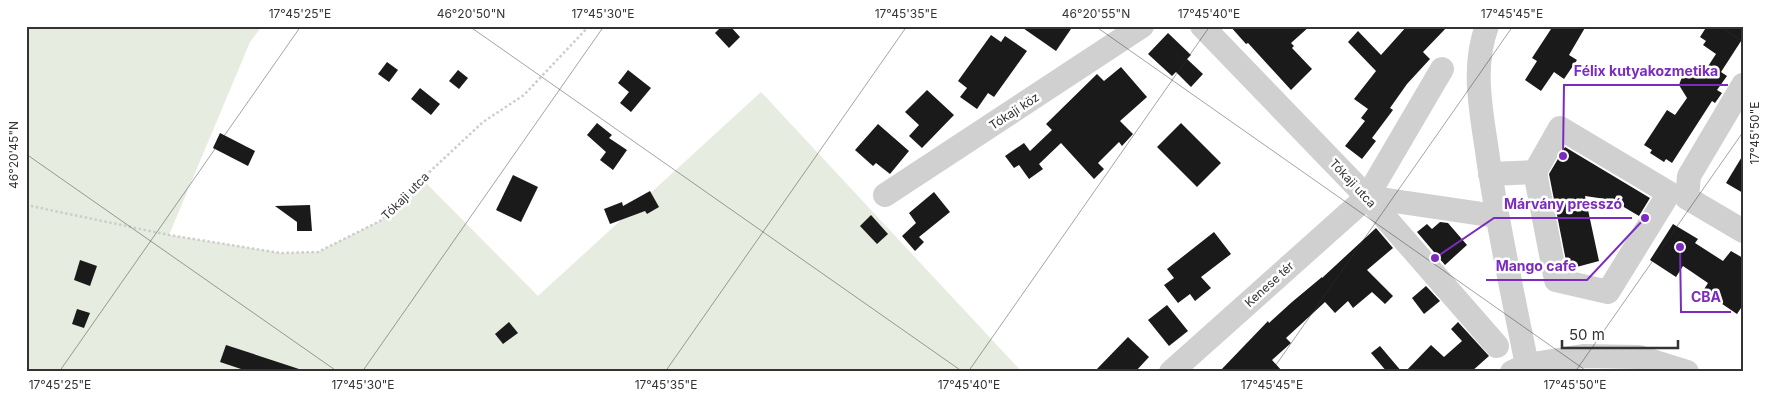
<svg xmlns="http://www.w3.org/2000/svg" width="1769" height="398" viewBox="0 0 1769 398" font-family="Inter,sans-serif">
	<rect width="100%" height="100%" fill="#fff"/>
	<!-- green -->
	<path fill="#e6ecdf" d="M26,26H262L250,42L169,235L280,253L318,252L380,221L422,179L538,296L761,92L1022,372H26Z"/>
	<!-- building -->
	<g fill="#1a1a1a">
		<path d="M722,26H730L740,37L729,48L715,33Z"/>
		<path d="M1020,26H1073L1056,51Z"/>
		<path d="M1230,26H1310L1291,43L1294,46L1292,48L1312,69L1291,90L1248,43L1246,44Z"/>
		<path d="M1407,26H1448L1423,52L1430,59L1407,84L1390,108L1393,110L1372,138L1376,141L1362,159L1345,146L1365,121L1361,118L1368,109L1354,99L1376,71L1348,42L1358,31L1381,55Z"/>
		<path d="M1553,26H1586L1569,55L1577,60L1564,79L1554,72L1541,91L1525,80L1537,61L1532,58Z"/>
		<path d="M1707,26H1743V38L1721,72L1727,76L1717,90L1722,93L1715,103L1712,101L1672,163L1666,159L1664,162L1650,153L1652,150L1644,145L1667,110L1675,115L1687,98L1679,85L1682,77L1688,72L1703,74L1716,54L1703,45L1706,41L1700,37Z"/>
		<path d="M1168,33L1191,55L1187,59L1203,74L1191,87L1176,72L1172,76L1148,54Z"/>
		<path d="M991,35L1001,42L1005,36L1027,51L994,97L988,93L977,109L960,97L967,88L958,81Z"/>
		<path d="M387,62L398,70L389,82L378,74Z"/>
		<path d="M1121,67L1147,97L1120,121L1133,134L1122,146L1119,142L1098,163L1104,169L1094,179L1061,143L1039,164L1043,169L1029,179L1019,165L1014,168L1005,156L1024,143L1030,151L1052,130L1046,124L1097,74L1104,81Z"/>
		<path d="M458,70L468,78L459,89L449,81Z"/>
		<path d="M628,70L651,88L631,112L620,103L629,92L618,83Z"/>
		<path d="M420,88L440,104L431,115L411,99Z"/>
		<path d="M927,90L954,115L922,148L909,136L919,125L905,112Z"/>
		<path d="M597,123L612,135L609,138L627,150L613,170L600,160L606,152L587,135Z"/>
		<path d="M1181,123L1221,163L1197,187L1157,147Z"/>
		<path d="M878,124L909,151L890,174L876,163L873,166L855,150Z"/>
		<path d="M220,133L255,151L248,166L213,148Z"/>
		<path d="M1565,147L1650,198L1639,216L1612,200L1585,196L1599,261L1573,268L1567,266L1549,174Z"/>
		<path d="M1743,155V193L1726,183Z"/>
		<path d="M513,175L538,187L521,222L496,210Z"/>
		<path d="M650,191L659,207L647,214L645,211L610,224L604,209L622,202L623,206Z"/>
		<path d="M934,192L950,212L919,237L924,242L915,251L902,236L916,223L909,213Z"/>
		<path d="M310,205L312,231H297V222L275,206Z"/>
		<path d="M871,215L888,234L877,244L860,226Z"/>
		<path d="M1440,222L1448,223L1467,245L1445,265L1417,232L1427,224L1432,229Z"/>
		<path d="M1673,224L1698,239L1695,243L1723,261L1731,251L1743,258V305L1737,314L1703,291L1708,283L1683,266L1676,277L1650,260Z"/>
		<path d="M1376,228L1393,248L1367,270L1393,296L1385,304L1372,292L1353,308L1348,301L1335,313L1325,302L1286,338L1291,343L1272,360L1283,372H1219L1268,321L1269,323L1292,302L1322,277V278Z"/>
		<path d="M1214,232L1231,254L1201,277L1211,288L1195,301L1190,294L1178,303L1164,285L1174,278L1167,269Z"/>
		<path d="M80,260L97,266L90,286L74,280Z"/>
		<path d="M1426,286L1440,301L1424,314L1412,298Z"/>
		<path d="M1167,305L1188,331L1169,346L1148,320Z"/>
		<path d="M77,309L90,313L84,328L72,324Z"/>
		<path d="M509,322L518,333L503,344L495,334Z"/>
		<path d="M1458,322L1489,356L1471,372H1405L1431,345L1444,357L1462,341L1451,329Z"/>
		<path d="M1128,337L1149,357L1135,372H1094Z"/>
		<path d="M226,345L299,369L298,372H250L220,362Z"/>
		<path d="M1380,346L1402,372H1387L1371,353Z"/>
	</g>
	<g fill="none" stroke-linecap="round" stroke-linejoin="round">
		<!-- path -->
		<path stroke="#cdcdcd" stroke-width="2.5" stroke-dasharray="2.5 2.5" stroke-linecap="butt" d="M26,205L169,235L280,253L318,252L380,221L422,179L483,122L524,95L589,26"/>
		<!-- minor -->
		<g stroke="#d0d0d0" stroke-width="24">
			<path d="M1202,26L1367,197L1497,346"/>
			<path d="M1487,26C1471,69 1482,114 1488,158C1498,228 1513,296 1527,365"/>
			<path d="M1743,85L1689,176L1687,198L1743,231"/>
			<path d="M1560,128L1669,193L1608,292L1556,280L1535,172Z"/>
			<path d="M1490,174L1535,172"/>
			<path d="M885,195L1142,26"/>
			<path d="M1367,197L1496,216"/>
			<path d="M1171,372L1367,197L1442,69"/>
			<path d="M1512,372L1527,365L1583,356L1639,357L1687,372"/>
		</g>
	</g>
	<!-- ticks -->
	<path fill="none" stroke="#333" stroke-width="1" stroke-opacity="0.45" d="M469,26L963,372M1095,26L1588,372M1720,26L1743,42M26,154L338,372M59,372L301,26M362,372L604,26M665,372L907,26M968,372L1210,26M1271,372L1513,26M1575,372L1743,132"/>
	<g text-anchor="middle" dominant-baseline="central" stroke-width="5" stroke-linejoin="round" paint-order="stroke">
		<!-- street labels -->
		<g font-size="12" fill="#333" stroke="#fff">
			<text transform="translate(1014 111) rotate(-33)">Tókaji köz</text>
			<text transform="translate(1353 183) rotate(47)">Tókaji utca</text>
			<text transform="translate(405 196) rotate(-45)">Tókaji utca</text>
			<text transform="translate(1269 284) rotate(-42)">Kenese tér</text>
		</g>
	</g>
	<!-- callouts -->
	<path fill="none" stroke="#7b2cbf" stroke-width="2" d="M1563 156L1564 85H1728M1435 258L1494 218H1632M1645 218L1587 280H1486M1680 247L1681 312H1731"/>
	<g fill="#7b2cbf" stroke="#fff" stroke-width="2">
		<circle cx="1563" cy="156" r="5"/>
		<circle cx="1435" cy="258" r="5"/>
		<circle cx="1645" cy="218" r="5"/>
		<circle cx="1680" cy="247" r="5"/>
	</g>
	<g font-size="14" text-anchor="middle" font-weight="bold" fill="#7b2cbf" stroke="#fff" stroke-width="5" stroke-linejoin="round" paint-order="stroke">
		<text x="1646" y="76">Félix kutyakozmetika</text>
		<text x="1563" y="209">Márvány presszó</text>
		<text x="1536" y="271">Mango cafe</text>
		<text x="1706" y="302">CBA</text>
	</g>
	<!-- border -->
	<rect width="1769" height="398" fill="none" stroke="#ffffff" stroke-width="55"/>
	<!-- scale -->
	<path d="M1562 340v8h116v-8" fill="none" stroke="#333333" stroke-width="2.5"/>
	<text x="1569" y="340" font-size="15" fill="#333333" stroke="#ffffff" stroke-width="4" paint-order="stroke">50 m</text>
	<rect x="28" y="28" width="1714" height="342" fill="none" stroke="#333" stroke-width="2"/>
	<g font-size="12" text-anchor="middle" fill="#333">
		<text x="300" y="18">17°45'25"E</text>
		<text x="471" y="18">46°20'50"N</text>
		<text x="603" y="18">17°45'30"E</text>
		<text x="906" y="18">17°45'35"E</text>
		<text x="1096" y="18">46°20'55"N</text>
		<text x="1209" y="18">17°45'40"E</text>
		<text x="1512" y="18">17°45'45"E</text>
		<text transform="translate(1755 133) rotate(-90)" y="4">17°45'50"E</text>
		<text transform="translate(14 155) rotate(-90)" y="4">46°20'45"N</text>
		<text x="60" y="389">17°45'25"E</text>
		<text x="363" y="389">17°45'30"E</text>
		<text x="666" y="389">17°45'35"E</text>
		<text x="969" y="389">17°45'40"E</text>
		<text x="1272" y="389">17°45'45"E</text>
		<text x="1575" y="389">17°45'50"E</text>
	</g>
</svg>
